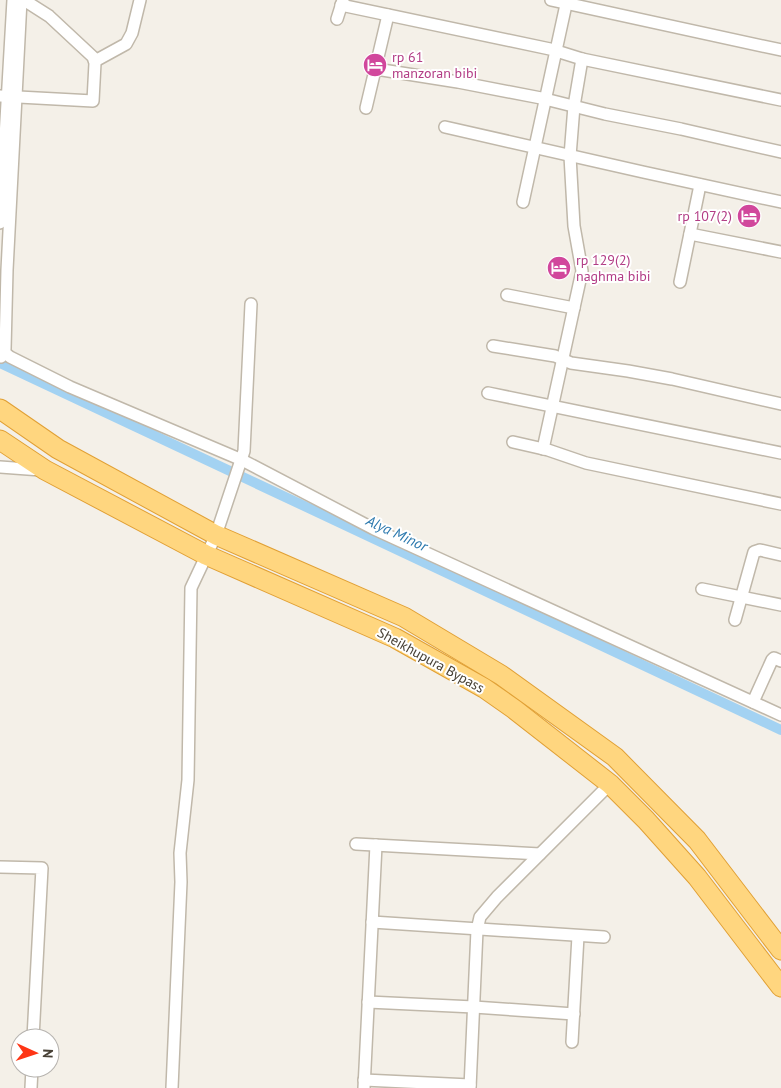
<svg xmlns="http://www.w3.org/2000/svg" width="781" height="1088" viewBox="0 0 781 1088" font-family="'PT Sans',sans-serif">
	<rect width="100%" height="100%" fill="#f4f0e8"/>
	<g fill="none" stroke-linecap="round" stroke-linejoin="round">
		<!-- canal -->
		<path stroke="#a3d2f2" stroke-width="10" d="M0,363L781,730"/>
		<!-- minor casing -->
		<g stroke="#c0b8aa" stroke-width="14">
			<g id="minor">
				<path d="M551,0L781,50"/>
				<path d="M341,5L550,49L582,59L781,100"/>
				<path d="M337,19L343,0"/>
				<path d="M95,61L126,44L132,33L140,0"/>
				<path d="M376,69L458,82L541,98L605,114L681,129L781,152"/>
				<path d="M0,96L93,101L95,63L93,57L49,16L24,0"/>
				<path d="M366,108L388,15"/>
				<path d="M445,127L643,172L781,202"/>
				<path d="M523,202L567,0"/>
				<path d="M0,223L13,0"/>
				<path d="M690,234L781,252"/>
				<path d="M680,282L700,185"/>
				<path d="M507,295L574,308"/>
				<path d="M493,346L555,356L571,363L628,371L672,379L781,404"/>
				<path d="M0,349L10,357L70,387L242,460L374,529L781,715"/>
				<path d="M1,357L5,349L7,270L21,0"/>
				<path d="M488,393L781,453"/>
				<path d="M513,442L548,450L586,463L781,504"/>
				<path d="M543,449L582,271L574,226L570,156L574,106L582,59"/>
				<path d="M0,467L41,470"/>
				<path d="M702,589L781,605"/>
				<path d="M735,620L754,552L760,550L781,555"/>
				<path d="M753,702L772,660L774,658L781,661"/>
				<path d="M356,844L540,854"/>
				<path d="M0,867L42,868L33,1038"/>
				<path d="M372,922L604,937"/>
				<path d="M368,1002L474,1007L574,1014"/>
				<path d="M572,1042L578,936"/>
				<path d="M364,1080L470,1085"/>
				<path d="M31,1088L32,1068"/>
				<path d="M172,1088L181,882L180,853L188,780L191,588L216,535L244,451L251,304"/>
				<path d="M364,1088L376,845"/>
				<path d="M470,1088L477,930L480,917L497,897L610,784"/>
			</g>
		</g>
		<!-- trunk casing -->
		<g stroke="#e1a035" stroke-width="21">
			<g id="trunk">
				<path d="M0,409L58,449L216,535L404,617L501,675L615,757L697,840L781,950"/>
				<path d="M0,440L45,470L206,555L395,638L484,688L514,709L610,784L646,820L697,877L781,987"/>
			</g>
		</g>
		<!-- minor -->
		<use href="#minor" stroke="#fff" stroke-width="11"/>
		<!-- trunk -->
		<use href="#trunk" stroke="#ffd67f" stroke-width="19"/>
	</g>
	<!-- icons -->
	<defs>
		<g id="hotel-disc" transform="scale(1.25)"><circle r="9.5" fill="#d1479c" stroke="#fff"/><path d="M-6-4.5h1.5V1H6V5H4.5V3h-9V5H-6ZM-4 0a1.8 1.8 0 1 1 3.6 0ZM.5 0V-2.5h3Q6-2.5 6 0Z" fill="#fff"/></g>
	</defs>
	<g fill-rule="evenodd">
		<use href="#hotel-disc" x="375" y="65"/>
		<use href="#hotel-disc" x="749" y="216"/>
		<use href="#hotel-disc" x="559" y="268"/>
	</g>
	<g text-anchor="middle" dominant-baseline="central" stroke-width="4" stroke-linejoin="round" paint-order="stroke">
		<!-- hotel labels -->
		<g font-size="14" fill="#b23c85" stroke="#fff" text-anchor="start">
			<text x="392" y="57">rp 61<tspan x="392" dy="16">manzoran bibi</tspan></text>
			<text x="732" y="216" text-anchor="end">rp 107(2)</text>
			<text x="576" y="260">rp 129(2)<tspan x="576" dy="16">naghma bibi</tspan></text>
		</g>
		<!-- street labels -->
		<g font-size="14" fill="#484136" stroke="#fff">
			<text transform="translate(431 660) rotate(29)">Sheikhupura Bypass</text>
		</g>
		<!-- water labels -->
		<g font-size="15" font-style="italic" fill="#2c79ae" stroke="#fff">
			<text transform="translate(397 533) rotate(25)">Alya Minor</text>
		</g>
	</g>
	<!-- north arrow -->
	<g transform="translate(35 1053) rotate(93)"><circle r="24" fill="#ffffff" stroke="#b6b3af"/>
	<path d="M0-4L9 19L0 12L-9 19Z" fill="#fe3515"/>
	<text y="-8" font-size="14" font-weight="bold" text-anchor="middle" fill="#484136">N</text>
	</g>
</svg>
